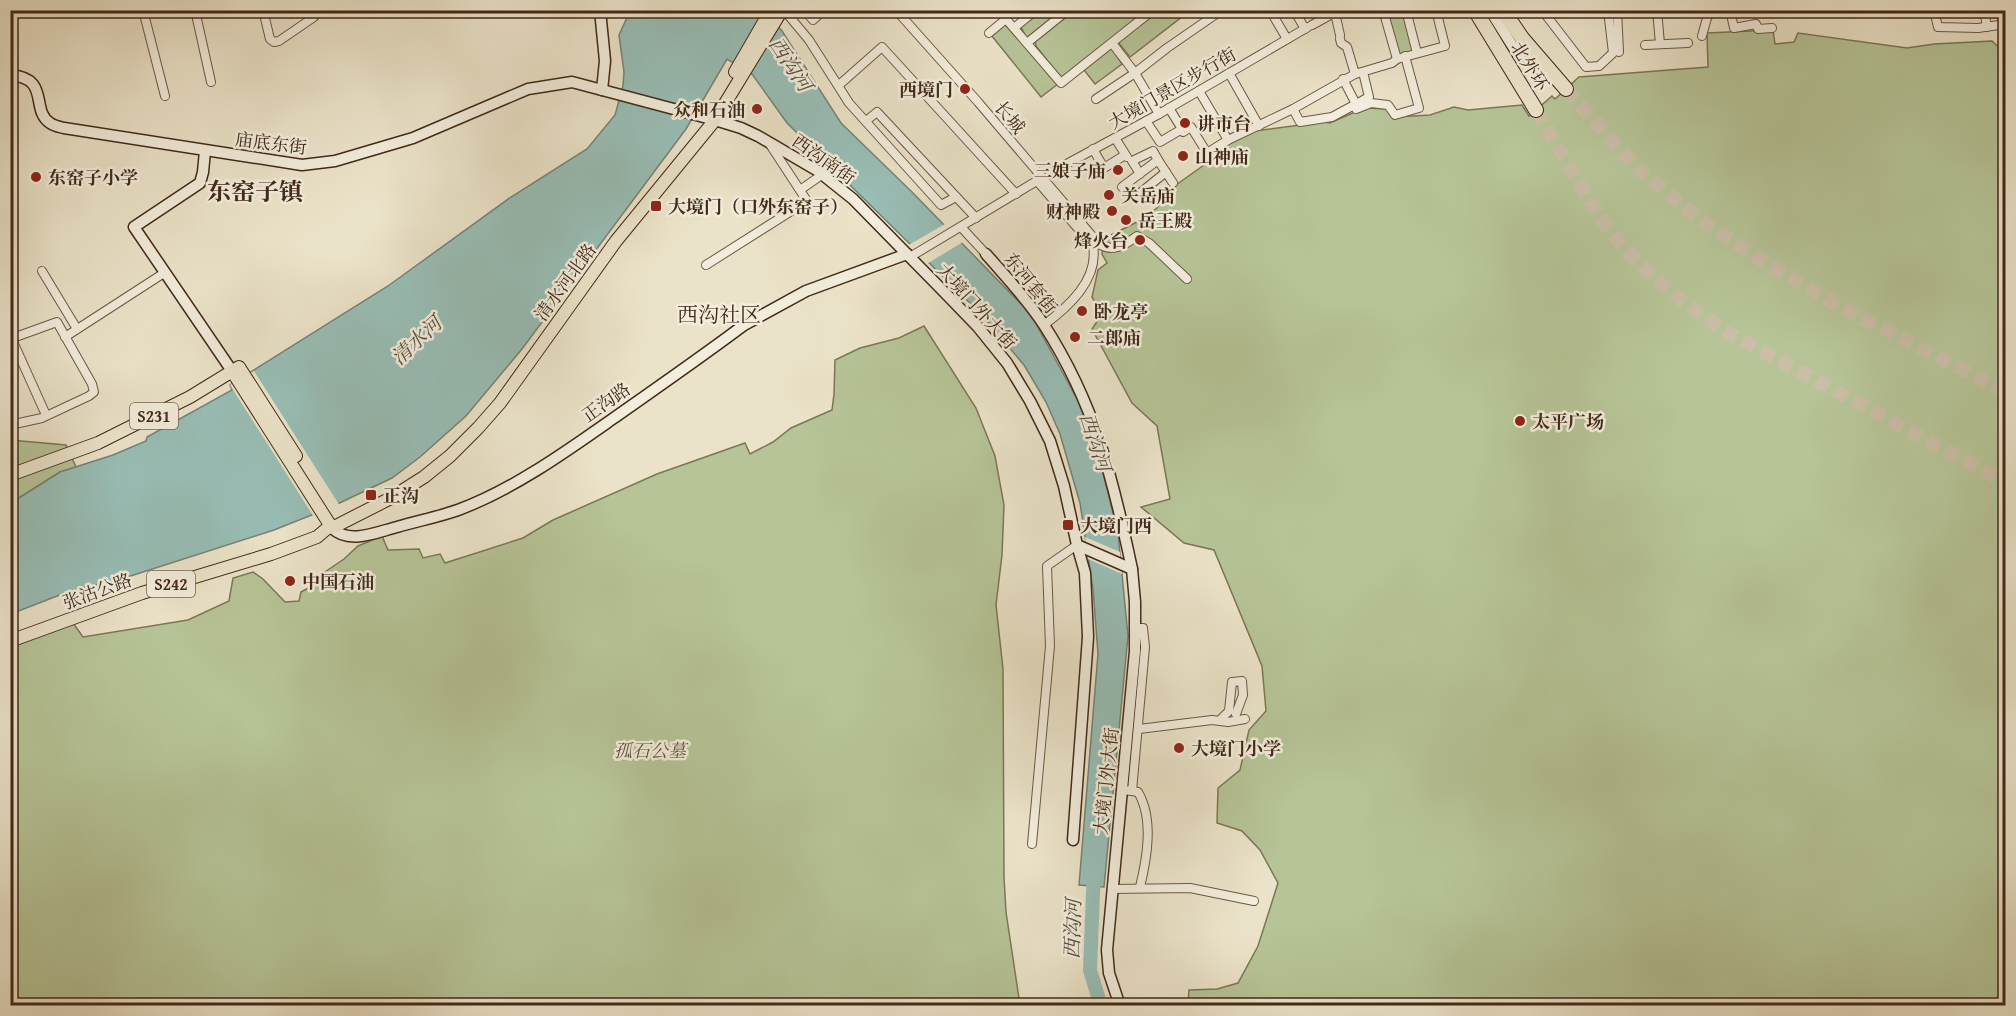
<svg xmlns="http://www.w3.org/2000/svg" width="2016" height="1016" viewBox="0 0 2016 1016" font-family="'Gentium Book Plus','Noto Serif SC',serif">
	<rect width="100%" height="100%" fill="#ebe3c9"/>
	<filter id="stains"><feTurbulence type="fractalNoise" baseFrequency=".00333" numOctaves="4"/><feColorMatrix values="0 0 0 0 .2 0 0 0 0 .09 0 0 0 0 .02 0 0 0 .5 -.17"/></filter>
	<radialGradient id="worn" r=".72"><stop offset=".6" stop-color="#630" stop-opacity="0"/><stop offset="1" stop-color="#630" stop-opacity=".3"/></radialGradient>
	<!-- green -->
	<g fill="#b6c497" stroke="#7c7658" stroke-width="1.5">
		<path d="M1042,11H1064L1030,37H1026L1021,27Z"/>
		<path d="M1074,11H1147L1065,76L1060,77L1036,46L1035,41Z"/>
		<path d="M1159,11H1179L1183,16L1130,57L1118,42Z"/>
		<path d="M1403,14L1414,52L1398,56L1388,18Z"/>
		<path d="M1007,23L1058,84L1041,97L992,36Z"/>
		<path d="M1773,30L1775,44L1794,42L1798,33L1907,48L1934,44L1992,41L2006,54L2005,1005H1188L1189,990L1217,989L1238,983L1258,946L1278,883L1260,850L1242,831L1217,823L1218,788L1240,770L1249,730L1266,711L1262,666L1214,550L1184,543L1141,507L1170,499L1157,426L1132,403L1092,329L1102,314L1092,297L1098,270L1107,263L1102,254L1104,241L1111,235L1139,221L1157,208L1176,185L1211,160L1221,147L1254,131L1323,122L1330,123L1364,108L1390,109L1395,117L1430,115L1454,107L1468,110L1522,105L1529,116L1552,96L1555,99L1579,77L1708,67L1707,33Z"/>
		<path d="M1112,48L1122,64L1095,84L1084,70Z"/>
		<path d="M924,326L976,408L995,456L1004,505L1002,555L996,605L1003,669L1004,877L1006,912L1020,1005L11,1006V647L73,623L83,637L188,620L229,601L233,578L253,572L263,579L285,602L299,601L301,592L314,585L313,580L344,559L358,546L382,536L388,550L419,549L423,558L440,554L445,563L523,538L553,520L657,474L745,443L750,454L773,442L791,428L832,410L834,394L835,360L860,348L899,338Z"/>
		<path d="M10,440L66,445L76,467L60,472L11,503Z"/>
	</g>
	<!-- water -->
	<path fill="#98beb6" stroke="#768277" stroke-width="1.5" d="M630,11H765L782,31L841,123L912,192L1022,305L1035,322L1077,399L1096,445L1118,533L1128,636L1104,887L1079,885L1098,654L1093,589L1080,503L1060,434L1046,402L1024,365L980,313L787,123L752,74L727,59L686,129L522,349L466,416L420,457L392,478L329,508L274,530L115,581L70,591L11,614V503L60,472L113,455L146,441L147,437L232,390L230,385L388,286L511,197L587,149L615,115L623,86L624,72L619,35Z"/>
	<!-- pier -->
	<g fill="#ebe3c9">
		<path d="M945,224L963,242L925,265L907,246Z"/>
		<path d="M254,371L340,506L314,517L230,385Z"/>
		<path d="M1085,537L1120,552L1122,574L1088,559Z"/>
	</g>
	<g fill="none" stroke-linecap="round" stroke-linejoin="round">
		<!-- river -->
		<path stroke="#98beb6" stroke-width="14" d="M1094,868L1090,970L1101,1006"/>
		<!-- highway-tunnel -->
		<g stroke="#c9bea6" stroke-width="14" stroke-dasharray="14 7" stroke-linecap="butt">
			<path d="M1566,89L1637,168L1697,217L1769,265L1841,307L2006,392"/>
			<path d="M1536,110C1557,145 1576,180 1598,214C1630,262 1676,298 1723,330L2006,483"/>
		</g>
		<!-- street casing -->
		<g stroke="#6c5844" stroke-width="10">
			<g id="street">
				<path d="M143,10L165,96"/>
				<path d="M195,10L211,82"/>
				<path d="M263,10L270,39L274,42L279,41L314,17L312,10"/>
				<path d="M784,10L809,40L849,103L941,205L956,197"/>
				<path d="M804,10L813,20L824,10"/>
				<path d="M896,10L978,102L1099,244C1113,253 1125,245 1137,236L1149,243L1187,279"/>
				<path d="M1270,10L1287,39"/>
				<path d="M1294,10L1305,29"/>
				<path d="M1383,10L1397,59L1445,46L1436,10"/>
				<path d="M1406,10L1417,53"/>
				<path d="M1542,10L1586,67L1599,66L1613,53L1608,10"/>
				<path d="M1617,10L1619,52"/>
				<path d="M1657,10L1660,44"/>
				<path d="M1730,10L1734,28L1756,24L1758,29L1772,28"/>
				<path d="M1934,10L1938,27L1978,28L2006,24"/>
				<path d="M1984,10L1987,27"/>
				<path d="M1335,13L1340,35"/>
				<path d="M1312,25L1332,14L1345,10"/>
				<path d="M1014,28L1036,10"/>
				<path d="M989,33L1006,19L1061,83L1153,10"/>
				<path d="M1702,36L1707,18L1712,10"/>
				<path d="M1340,39L1341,43L1347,47L1355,74L1392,63L1397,59"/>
				<path d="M1027,43L1068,10"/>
				<path d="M1645,45L1688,43"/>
				<path d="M1229,73L1259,126"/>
				<path d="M1355,74L1293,109L1300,122L1332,117L1369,97L1363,72"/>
				<path d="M1343,79L1356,104"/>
				<path d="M839,85L882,47L1016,194"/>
				<path d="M1199,91L1228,140"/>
				<path d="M1096,99L1135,73L1112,43"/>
				<path d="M1356,109L1371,103L1388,105L1395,115L1419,108L1405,56"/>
				<path d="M1159,114L1135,73L1167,48L1222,10"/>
				<path d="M866,121L877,112L976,218"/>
				<path d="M1146,121L1160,142L1182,129L1169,108"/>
				<path d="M1182,129L1183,132L1191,127L1207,153L1228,140L1293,109"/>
				<path d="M1115,138L1127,157"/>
				<path d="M1093,149L1104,168L1125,155"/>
				<path d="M1158,160L1173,183"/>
				<path d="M1050,173L1159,114L1308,27"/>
				<path d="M1037,181L1093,246C1099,280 1068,307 1044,325"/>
				<path d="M1122,187L1158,160L1153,151L1132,161L1140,174"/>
				<path d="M800,190L823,174"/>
				<path d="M1140,193L1166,172"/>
				<path d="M961,227L986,254"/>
				<path d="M910,257L1040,179"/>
				<path d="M706,265L807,201L771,146"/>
				<path d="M42,271L77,329"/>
				<path d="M10,335L46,415"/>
				<path d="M65,337L164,273"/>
				<path d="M10,339L57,322L92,384L94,392L89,396L42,418L10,425"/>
				<path d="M1220,720L1229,711L1232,682L1242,681L1243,695L1236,714"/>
				<path d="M1139,729L1212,720L1228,722L1245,719"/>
				<path d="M1122,790L1132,791L1145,647L1143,628H1135"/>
				<path d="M1132,791L1138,792C1154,819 1147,858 1140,887"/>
				<path d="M1032,844L1050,646L1047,566L1077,545"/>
				<path d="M1112,889L1190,888L1254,901"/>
			</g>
		</g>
		<!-- secondary casing -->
		<g stroke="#422918" stroke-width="13">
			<g id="secondary">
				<path d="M600,10L605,61L602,90"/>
				<path d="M1490,10L1520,58"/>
				<path d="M10,75C51,78 30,110 50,123C54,126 60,127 64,128L302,165L335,161L413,138L528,89L572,82L715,120L741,128L758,136L818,171L853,199L950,298L978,327L1007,363L1030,401L1050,441L1064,486L1077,545L1132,569L1135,602V651L1107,950L1109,973L1120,1006"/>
				<path d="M205,151L203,172L200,183L134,227L232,371"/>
				<path d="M986,254C1006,277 1028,300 1044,325C1095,404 1113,479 1132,569"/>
				<path d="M332,528C349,545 377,532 397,527C417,521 438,517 458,510C512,490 564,453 611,420C655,389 700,358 744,325L806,291L907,254"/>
				<path d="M1073,840L1088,637L1085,573L1077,545"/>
			</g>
		</g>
		<!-- primary casing -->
		<g stroke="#422918" stroke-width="14">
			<g id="primary">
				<path d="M735,72L771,10"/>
				<path d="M232,371L332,528L389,499L424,477L450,456L478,428L500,403L616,241L715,120L782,10"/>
				<path d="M10,475L98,443L190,397L239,367L296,456"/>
				<path d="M10,641L142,593L271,554L317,537L330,526"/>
			</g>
		</g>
		<!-- highway casing -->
		<g stroke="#422918" stroke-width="16">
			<g id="highway">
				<path d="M1475,10L1536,110"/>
				<path d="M1503,10L1522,38L1566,89"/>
			</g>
		</g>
		<!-- street -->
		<use href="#street" stroke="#f2eddc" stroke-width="8"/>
		<!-- secondary -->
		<use href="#secondary" stroke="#f2eddc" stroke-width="10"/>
		<!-- primary -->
		<use href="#primary" stroke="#ebe3c9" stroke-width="12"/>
		<!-- highway -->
		<use href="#highway" stroke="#ebe3c9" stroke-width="14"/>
	</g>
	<!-- markers -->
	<g fill="#8f2418" stroke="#f2eddc" stroke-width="2">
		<circle cx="965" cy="89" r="6"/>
		<circle cx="757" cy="109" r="6"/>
		<circle cx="1185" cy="123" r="6"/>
		<circle cx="1183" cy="156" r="6"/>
		<circle cx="1118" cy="170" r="6"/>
		<circle cx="36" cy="177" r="6"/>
		<circle cx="1109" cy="195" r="6"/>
		<rect x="650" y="200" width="12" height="12" rx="3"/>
		<circle cx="1112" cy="211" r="6"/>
		<circle cx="1126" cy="220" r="6"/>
		<circle cx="1140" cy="240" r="6"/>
		<circle cx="1082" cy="311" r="6"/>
		<circle cx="1075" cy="337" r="6"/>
		<circle cx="1520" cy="421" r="6"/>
		<rect x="365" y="489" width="12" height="12" rx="3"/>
		<rect x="1062" y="519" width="12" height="12" rx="3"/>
		<circle cx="290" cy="581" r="6"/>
		<circle cx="1179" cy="748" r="6"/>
	</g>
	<g text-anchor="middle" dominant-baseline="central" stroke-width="5" stroke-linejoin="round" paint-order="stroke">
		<!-- shield labels -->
		<g fill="#f2eddc" stroke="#776453" stroke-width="1.5">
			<rect x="130" y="403" width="48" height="26" rx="4.5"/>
			<rect x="147" y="571" width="48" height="26" rx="4.5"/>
		</g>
		<g font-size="16" font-weight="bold" fill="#422918">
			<text x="154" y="416">S231</text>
			<text x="171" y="584">S242</text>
		</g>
		<!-- street labels -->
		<g font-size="18" fill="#422918" stroke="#f2eddc">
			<text transform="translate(1530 66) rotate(58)">北外环</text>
			<text transform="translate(1172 88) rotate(-30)">大境门景区步行街</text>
			<text transform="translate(1010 117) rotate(50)">长城</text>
			<text transform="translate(271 143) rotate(7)">庙底东街</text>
			<text transform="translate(824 159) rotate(35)">西沟南街</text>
			<text transform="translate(565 282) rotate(-54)">清水河北路</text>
			<text transform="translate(1031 283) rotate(51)">东河套街</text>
			<text transform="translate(977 306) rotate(48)">大境门外大街</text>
			<text transform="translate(606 402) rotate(-35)">正沟路</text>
			<text transform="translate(97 591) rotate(-20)">张沽公路</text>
			<text transform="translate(1106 781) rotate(-84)">大境门外大街</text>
		</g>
		<!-- poi labels -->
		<g font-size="18" font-weight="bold" fill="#422918" stroke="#f2eddc" text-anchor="start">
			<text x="953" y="89" text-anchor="end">西境门</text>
			<text x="745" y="109" text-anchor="end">众和石油</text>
			<text x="1197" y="123">讲市台</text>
			<text x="1195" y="156">山神庙</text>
			<text x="1106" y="170" text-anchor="end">三娘子庙</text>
			<text x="48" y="177">东窑子小学</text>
			<text x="1121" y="195">关岳庙</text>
			<text x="668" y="206">大境门（口外东窑子）</text>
			<text x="1100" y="211" text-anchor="end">财神殿</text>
			<text x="1138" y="220">岳王殿</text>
			<text x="1128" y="240" text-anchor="end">烽火台</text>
			<text x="1094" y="311">卧龙亭</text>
			<text x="1087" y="337">二郎庙</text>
			<text x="1532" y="421">太平广场</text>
			<text x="383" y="495">正沟</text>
			<text x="1080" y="525">大境门西</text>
			<text x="302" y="581">中国石油</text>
			<text x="1191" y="748">大境门小学</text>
		</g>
		<!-- park labels -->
		<g font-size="18" font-style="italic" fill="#5f5038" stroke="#f2eddc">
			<text x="650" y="750">孤石公墓</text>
		</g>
		<!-- water labels -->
		<g font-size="20" font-style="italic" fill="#584e40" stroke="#f2eddc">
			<text transform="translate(791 64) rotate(56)">西沟河</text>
			<text transform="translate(416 340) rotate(-43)">清水河</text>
			<text transform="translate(1096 442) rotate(72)">西沟河</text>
			<text transform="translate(1072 929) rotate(-88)">西沟河</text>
		</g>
		<!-- quarter labels -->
		<g font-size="21" fill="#422918" stroke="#f2eddc">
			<text x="719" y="314">西沟社区</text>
		</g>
		<!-- district labels -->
		<g font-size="24" font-weight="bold" fill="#422918" stroke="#f2eddc">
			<text x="255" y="191">东窑子镇</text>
		</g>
	</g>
	<!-- margin -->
	<rect width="2016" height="1016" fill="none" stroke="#ebe3c9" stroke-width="36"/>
	<rect x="12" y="12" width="1992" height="992" fill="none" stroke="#422918" stroke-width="3"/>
	<rect x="18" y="18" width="1980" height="980" fill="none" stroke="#422918" stroke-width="1.5"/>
	<rect width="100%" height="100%" filter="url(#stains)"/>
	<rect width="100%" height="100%" fill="url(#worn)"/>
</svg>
